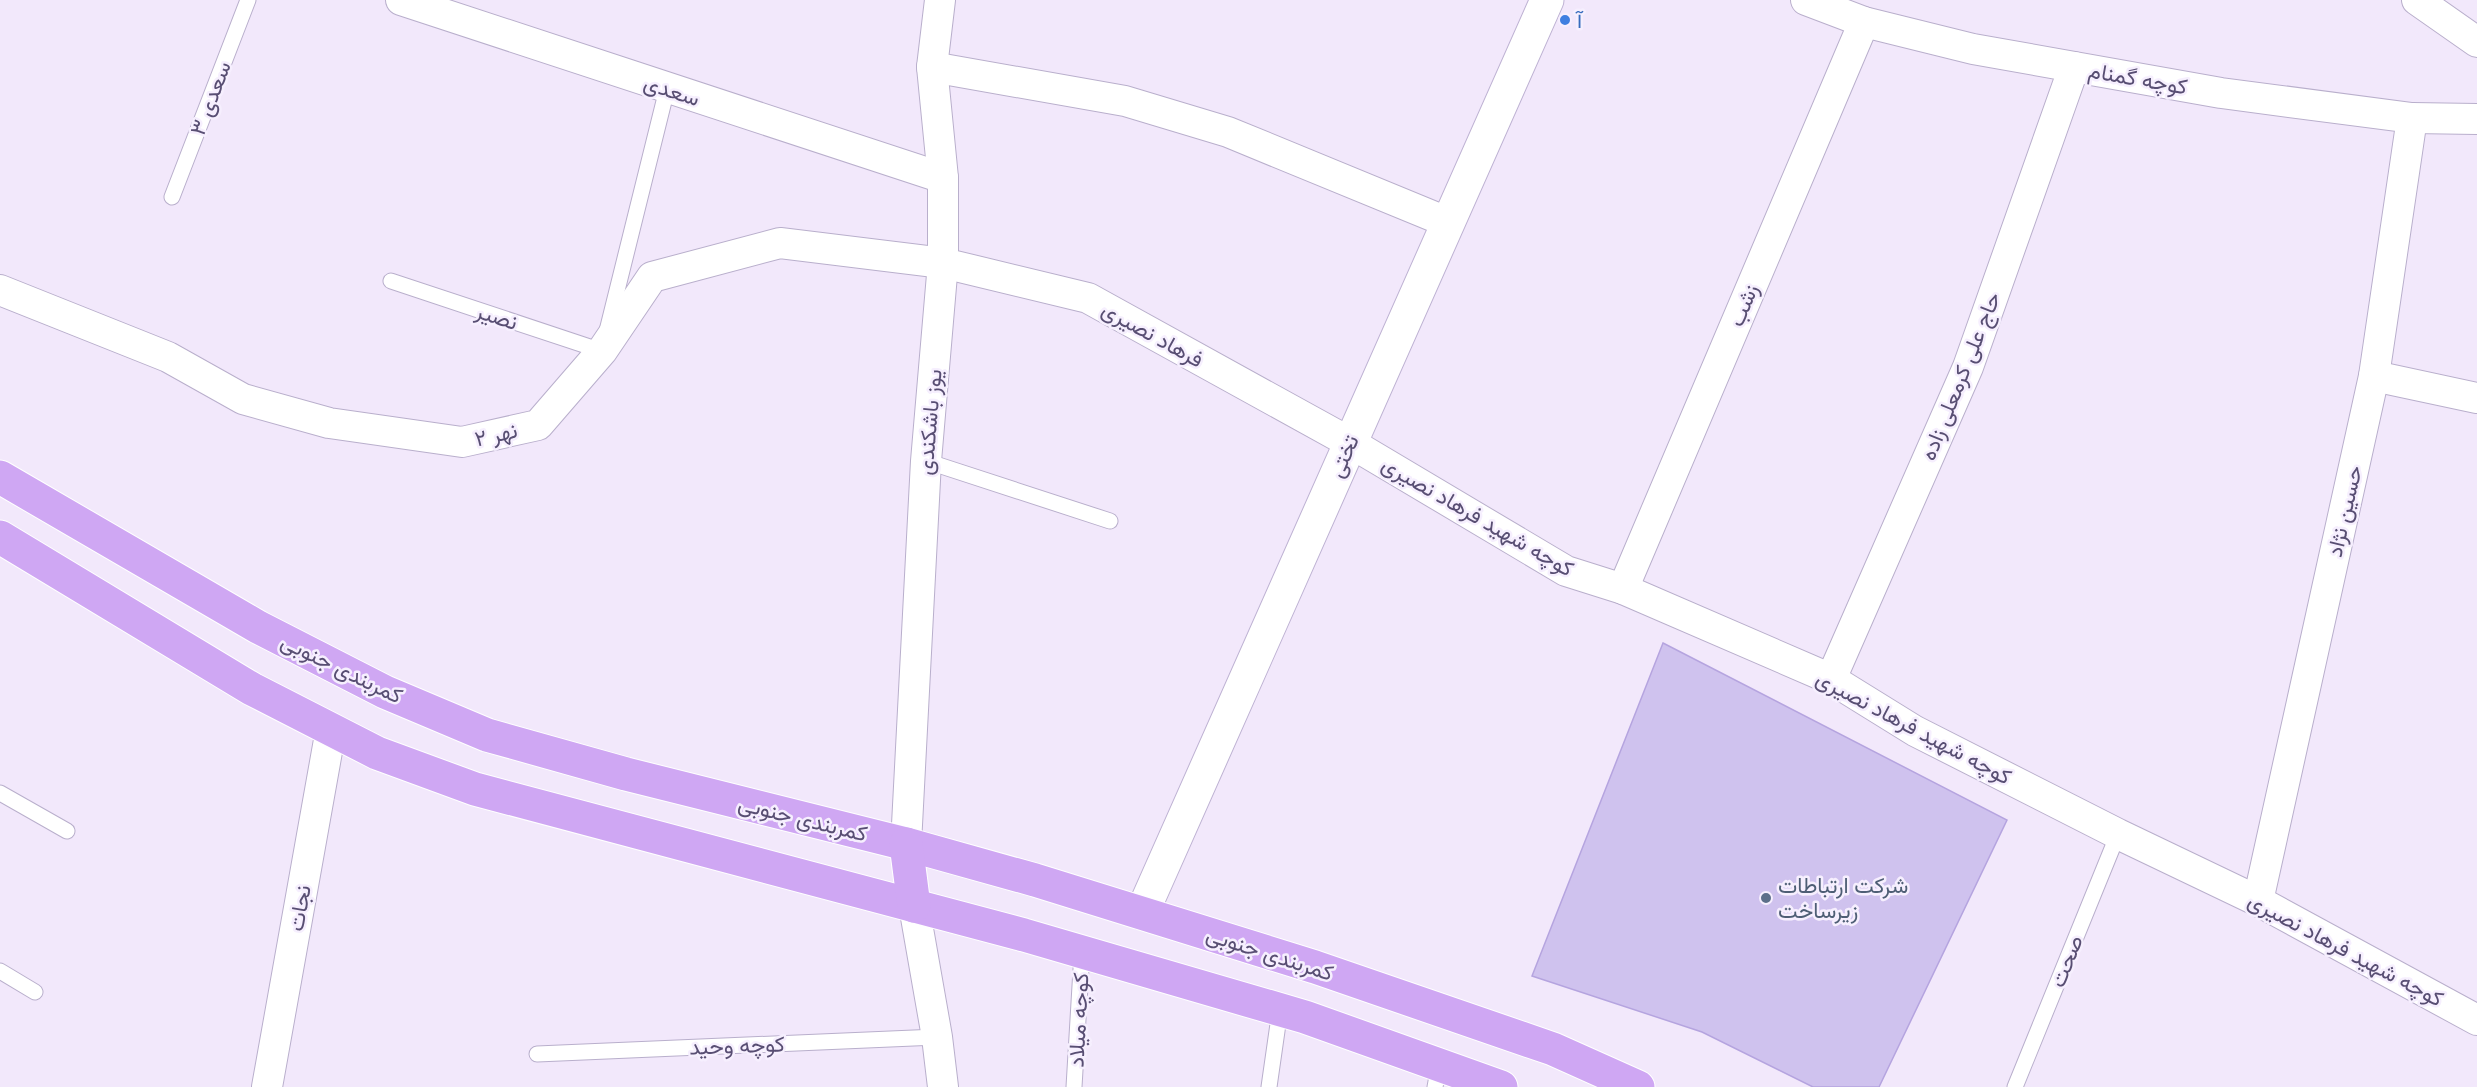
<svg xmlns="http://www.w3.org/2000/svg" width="2477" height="1087" viewBox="0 0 2477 1087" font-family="Mulish,Vazirmatn,sans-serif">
	<rect width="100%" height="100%" fill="#f2e8fb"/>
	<!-- building -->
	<path fill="#cfc2ee" stroke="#b5a4df" stroke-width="1.5" d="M1663,643L2007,820L1879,1087H1813L1702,1032L1532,976Z"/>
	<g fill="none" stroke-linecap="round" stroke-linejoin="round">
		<!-- service casing -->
		<g stroke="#b9afcc" stroke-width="17">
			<g id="service">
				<path d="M172,197L248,0"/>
				<path d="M391,281L602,351L667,89"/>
				<path d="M926,461L1110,521"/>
				<path d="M0,793L67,831"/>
				<path d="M0,971L35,992"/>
				<path d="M537,1054L937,1037"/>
				<path d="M1074,1087L1082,952"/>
				<path d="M1269,1087L1280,1010"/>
				<path d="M1435,1087L1439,1065"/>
				<path d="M2015,1087L2118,834"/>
			</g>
		</g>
		<!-- minor casing -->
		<g stroke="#b9afcc" stroke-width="32">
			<g id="minor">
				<path d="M401,0L943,178"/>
				<path d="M1806,0L1864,22L1973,49L2221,93L2412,118L2477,119"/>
				<path d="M2417,0L2477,42"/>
				<path d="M932,67L1125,101L1228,132L1447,222"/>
				<path d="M0,290L168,357L243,399L329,423L462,442L538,425L602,351L652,277L780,243L943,263L1088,298L1349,442L1566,571L1623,589L1831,679L1915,731L2118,834L2258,901L2477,1020"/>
				<path d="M2374,376L2477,398"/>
				<path d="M1623,589L1864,22"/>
				<path d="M1831,679L1968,367L2074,67"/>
				<path d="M906,844L926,461L943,263V178L932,67L940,0"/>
				<path d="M2258,901L2374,376L2412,118"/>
				<path d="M914,906L937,1037L943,1087"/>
				<path d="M267,1087L331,729"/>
			</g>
		</g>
		<!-- secondary casing -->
		<g stroke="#beb2d3" stroke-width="35">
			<path id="secondary" d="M1142,913L1547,0"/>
		</g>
		<!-- primary casing -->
		<g stroke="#fff" stroke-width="35">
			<g id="primary">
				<path d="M0,477L258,627L385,692L487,735L626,774L906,844L1035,880L1315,967L1553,1049L1638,1087"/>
				<path d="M0,537L252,689L377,753L475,789L1024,935L1305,1017L1501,1087"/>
				<path d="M906,844L914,906"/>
			</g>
		</g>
		<!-- service -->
		<use href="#service" stroke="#fff" stroke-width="15"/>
		<!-- minor -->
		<use href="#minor" stroke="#fff" stroke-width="30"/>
		<!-- secondary -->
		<use href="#secondary" stroke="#fff" stroke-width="33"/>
		<!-- primary -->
		<use href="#primary" stroke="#cfa7f3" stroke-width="33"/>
	</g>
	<!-- markers -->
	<circle fill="#3f7fe0" stroke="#f6effe" stroke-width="2" cx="1565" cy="20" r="6"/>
	<circle fill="#5c6f8a" stroke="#f6effe" stroke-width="2" cx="1766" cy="898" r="6"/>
	<g text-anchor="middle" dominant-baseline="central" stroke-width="5" stroke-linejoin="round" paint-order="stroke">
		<!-- shop labels -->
		<g font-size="22" fill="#366cbe" stroke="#f6effe" text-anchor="start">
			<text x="1577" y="20">آ</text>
		</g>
		<!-- street labels -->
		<g font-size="22" fill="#584e73" stroke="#f6effe">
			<text transform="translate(2138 78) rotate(10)">کوچه گمنام</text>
			<text transform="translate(672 90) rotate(18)">سعدی</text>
			<text transform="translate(210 98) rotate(-69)">سعدی ۳</text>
			<text transform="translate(1743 305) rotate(-67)">زشب</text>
			<text transform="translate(497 316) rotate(18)">نصیر</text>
			<text transform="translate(1153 334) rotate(29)">فرهاد نصیری</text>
			<text transform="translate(1960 376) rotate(-68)">حاج علی کرمعلی زاده</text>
			<text transform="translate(929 422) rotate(-85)">یوز باشکندی</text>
			<text transform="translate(496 434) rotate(-13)">نهر ۲</text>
			<text transform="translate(1343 456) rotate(-66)">تختی</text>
			<text transform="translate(2344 511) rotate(-77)">حسین نژاد</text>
			<text transform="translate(1478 516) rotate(30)">کوچه شهید فرهاد نصیری</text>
			<text transform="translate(342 668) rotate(26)">کمربندی جنوبی</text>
			<text transform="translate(1914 727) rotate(28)">کوچه شهید فرهاد نصیری</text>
			<text transform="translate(803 818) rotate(14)">کمربندی جنوبی</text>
			<text transform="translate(299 908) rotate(-80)">نجات</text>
			<text transform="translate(2346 949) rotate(28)">کوچه شهید فرهاد نصیری</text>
			<text transform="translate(1270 953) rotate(18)">کمربندی جنوبی</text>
			<text transform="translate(2066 961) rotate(-68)">صحت</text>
			<text transform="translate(1078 1020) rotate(-87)">کوچه میلاد</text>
			<text transform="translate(737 1045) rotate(-2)">کوچه وحید</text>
		</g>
		<!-- service labels -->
		<g font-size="22" fill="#4e5e75" stroke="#f6effe" text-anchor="start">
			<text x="1778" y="885">شرکت ارتباطات<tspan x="1778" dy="25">زیرساخت</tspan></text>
		</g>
	</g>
</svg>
